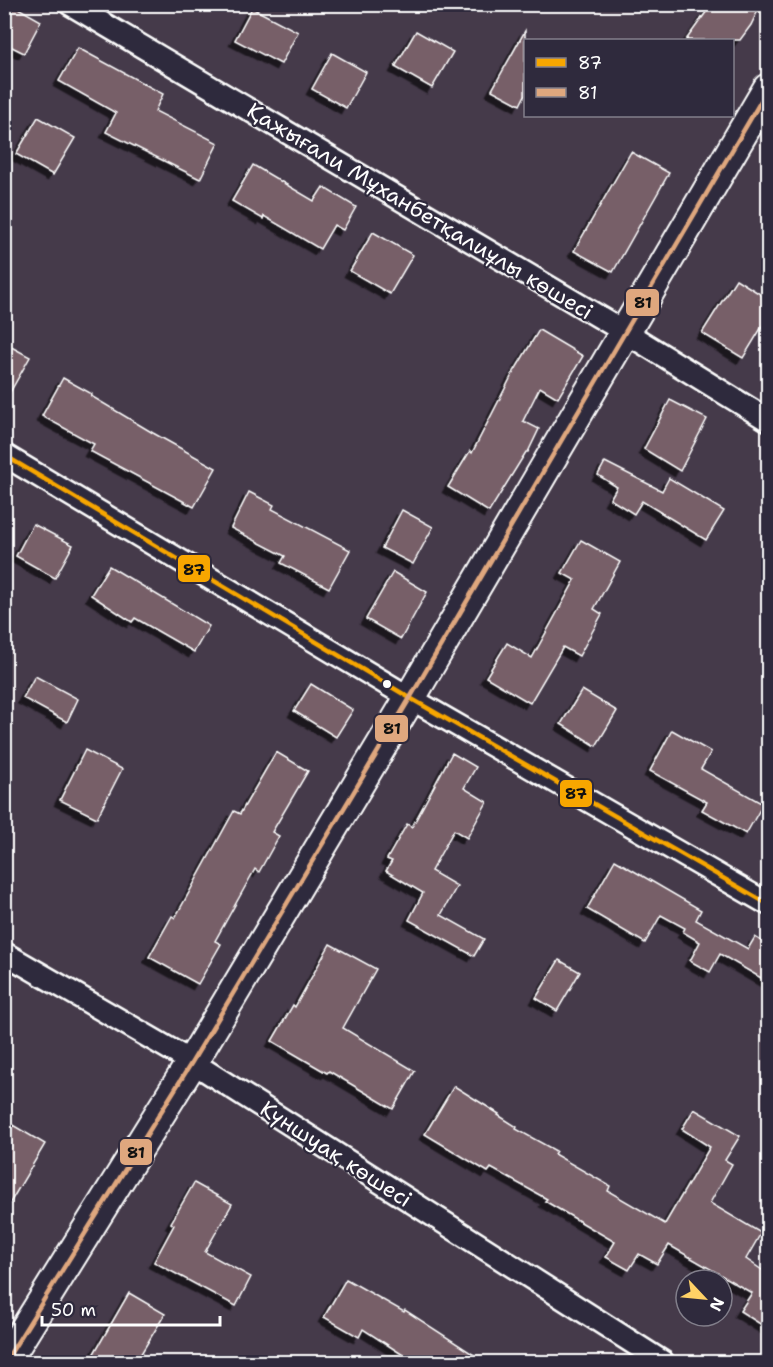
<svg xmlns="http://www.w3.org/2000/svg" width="773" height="1367" viewBox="0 0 773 1367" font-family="'Shantell Sans',sans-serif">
	<defs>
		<filter id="shadow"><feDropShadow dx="-5.5" dy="5.5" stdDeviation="0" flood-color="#0009"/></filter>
	</defs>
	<rect width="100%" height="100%" fill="#453a4a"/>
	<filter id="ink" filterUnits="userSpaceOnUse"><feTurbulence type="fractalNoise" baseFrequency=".0167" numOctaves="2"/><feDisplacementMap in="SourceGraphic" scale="12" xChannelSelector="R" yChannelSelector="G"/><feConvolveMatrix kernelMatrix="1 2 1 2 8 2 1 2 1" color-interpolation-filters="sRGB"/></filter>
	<g filter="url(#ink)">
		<!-- building -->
		<g fill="#775f68" stroke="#fff" stroke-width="1.5" filter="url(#shadow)">
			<path d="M4,4H11L41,21L24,53L4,43Z"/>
			<path d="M712,4H761L751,25L740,40H686Z"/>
			<path d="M252,8L298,32L281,64L235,40Z"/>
			<path d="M416,31L453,52L432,88L395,67Z"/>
			<path d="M525,31V95L520,105L492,90Z"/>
			<path d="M78,48L163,94L155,111L218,143L200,179L106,132L116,113L59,81Z"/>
			<path d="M332,53L366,72L346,108L312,89Z"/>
			<path d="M38,117L75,138L53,175L16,154Z"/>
			<path d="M631,152L669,173L613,272L574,251Z"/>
			<path d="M253,165L314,201L323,187L356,207L343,230L334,225L320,249L264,216L263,219L232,201Z"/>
			<path d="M373,232L413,255L390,294L350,271Z"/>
			<path d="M736,279L768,299V317L743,358L702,333Z"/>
			<path d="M539,330L583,356L558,398L540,387L523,421L539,429L528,452H526L489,512L448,487L470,451L472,453L512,375Z"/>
			<path d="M4,343L30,357L4,403Z"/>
			<path d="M63,378L92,394L91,396L153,433L216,468L194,507L90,451L94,444L42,416Z"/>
			<path d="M670,400L707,419L680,471L644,449Z"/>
			<path d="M605,462L662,491L669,478L724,511L706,540L642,501L634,514L610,499L617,487L598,475Z"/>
			<path d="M249,492L274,505L272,509L350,550L329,588L281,563L285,556L231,528Z"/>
			<path d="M402,510L433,527L413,564L382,548Z"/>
			<path d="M33,524L73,545L55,578L16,556Z"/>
			<path d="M581,540L620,562L594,609L602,614L579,656L563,647L530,703L486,677L507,643L532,658L575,580L562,573Z"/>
			<path d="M109,566L209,626L194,652L135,618L132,622L91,595Z"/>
			<path d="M393,572L427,592L401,639L366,619Z"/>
			<path d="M35,676L78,699L67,722L23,698Z"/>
			<path d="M311,684L353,710L336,737L294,711Z"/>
			<path d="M582,690L617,711L596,746L561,724Z"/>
			<path d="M672,730L711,752L701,769L763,804L746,834L702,810L707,802L650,771Z"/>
			<path d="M85,750L122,769L97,818L60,800Z"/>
			<path d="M276,752L308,771L272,832L279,836L259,872L255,869L215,941L221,944L198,984L149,957L172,916L175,918L234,811L240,814Z"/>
			<path d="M452,753L476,767L464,788L487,802L467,838L454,830L431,871L457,886L441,915L484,939L474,956L409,920L423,893L386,871L392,861L387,859L407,824L412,827Z"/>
			<path d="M615,860L701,910L696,920L748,949L755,937L768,945V982L720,954L710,972L690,961L700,942L683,932L685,928L661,915L645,943L587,909Z"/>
			<path d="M330,944L376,969L343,1028L415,1071L393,1109L329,1071L327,1073L272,1041L293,1005L295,1007Z"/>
			<path d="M559,960L580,972L557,1011L536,998Z"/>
			<path d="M454,1086L499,1114L498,1115L517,1127L516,1129L556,1151L554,1154L610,1186L608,1191L665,1224L710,1147L682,1129L694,1109L740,1136L725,1160L732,1164L710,1203L761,1233L746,1259L765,1272L768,1266V1329L740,1311L752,1293L669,1245L657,1264L639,1254L629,1270L606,1257L615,1242L545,1201L547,1199L491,1168L488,1172L425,1134Z"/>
			<path d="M4,1120L45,1144L4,1213Z"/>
			<path d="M194,1183L232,1204L205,1252L251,1277L236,1306L154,1262L174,1225L171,1223Z"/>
			<path d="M346,1279L404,1312L405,1310L485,1362H414L363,1329L359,1337L324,1317Z"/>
			<path d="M129,1293L165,1314L136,1362H89Z"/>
		</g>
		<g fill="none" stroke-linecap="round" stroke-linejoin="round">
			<!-- street casing -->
			<g stroke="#fff" stroke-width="26">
				<g id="street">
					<path d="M70,4L625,332L768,420"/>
					<path d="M4,455L410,698L768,904"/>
					<path d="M4,953L192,1062L663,1362"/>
				</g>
			</g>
			<!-- secondary casing -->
			<g stroke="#fff" stroke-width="34">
				<path id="secondary" d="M5,1362L192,1062L410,698L768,89"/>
			</g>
			<!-- street -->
			<use href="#street" stroke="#2f2a3d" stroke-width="21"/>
			<!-- secondary -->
			<use href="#secondary" stroke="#2f2a3d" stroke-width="30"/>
			<!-- bus-1 casing -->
			<g stroke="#2f2a3d" stroke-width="9">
				<path id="bus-1" d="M4,455L410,698L768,904"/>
			</g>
			<!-- bus-2 casing -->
			<g stroke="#2f2a3d" stroke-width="9">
				<path id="bus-2" d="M5,1362L192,1062L410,698L768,89"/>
			</g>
			<!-- bus-1 -->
			<use href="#bus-1" stroke="#f7a600" stroke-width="4.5"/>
			<!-- bus-2 -->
			<use href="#bus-2" stroke="#dfa77e" stroke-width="4.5"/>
		</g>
	</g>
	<!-- markers -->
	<circle fill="#fff" stroke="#2f2a3d" stroke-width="2" cx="387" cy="684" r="5"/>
	<g text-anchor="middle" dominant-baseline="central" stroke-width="4.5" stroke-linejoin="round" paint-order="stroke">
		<!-- street labels -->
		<g font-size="22" fill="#fff" stroke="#2f2a3d">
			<text transform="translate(420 211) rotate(31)">Қажығали Мұханбетқалиұлы көшесі</text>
			<text transform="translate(336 1154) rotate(33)">Күншуақ көшесі</text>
		</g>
	</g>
	<g stroke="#2f2a3d" stroke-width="2">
		<rect x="625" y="288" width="35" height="29" rx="6" fill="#dfa77e"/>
		<rect x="177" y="554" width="34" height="29" rx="6" fill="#f7a600"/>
		<rect x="374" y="714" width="35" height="29" rx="6" fill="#dfa77e"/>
		<rect x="559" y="779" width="34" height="29" rx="6" fill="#f7a600"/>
		<rect x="119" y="1138" width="34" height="28" rx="6" fill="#dfa77e"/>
	</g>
	<g font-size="16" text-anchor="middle" font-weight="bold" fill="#111">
		<text x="643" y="308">81</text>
		<text x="194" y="575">87</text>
		<text x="392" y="734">81</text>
		<text x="576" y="799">87</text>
		<text x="136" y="1158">81</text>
	</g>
	<!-- margin -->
	<rect width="773" height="1367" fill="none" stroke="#2f2a3d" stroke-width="24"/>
	<rect x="12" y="12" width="749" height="1343" fill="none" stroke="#fff" stroke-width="2" filter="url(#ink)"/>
	<!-- legend -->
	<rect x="524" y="39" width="210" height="78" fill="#2f2a3d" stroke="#827f8b" stroke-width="1.5"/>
	<rect x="536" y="58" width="30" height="9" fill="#f7a600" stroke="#827f8b" stroke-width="1.5"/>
	<text x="578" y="69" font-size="18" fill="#ffffff">87</text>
	<rect x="536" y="88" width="30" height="9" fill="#dfa77e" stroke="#827f8b" stroke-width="1.5"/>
	<text x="578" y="99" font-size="18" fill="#ffffff">81</text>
	<!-- north arrow -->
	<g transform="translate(704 1298) rotate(116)"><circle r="28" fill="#2f2a3d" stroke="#827f8b" stroke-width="1.5"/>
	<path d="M0-4.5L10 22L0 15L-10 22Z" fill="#ffd166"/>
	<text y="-9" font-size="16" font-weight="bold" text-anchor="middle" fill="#ffffff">N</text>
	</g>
	<!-- scale -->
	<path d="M42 1316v9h178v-9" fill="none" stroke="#ffffff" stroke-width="3"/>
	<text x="51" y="1316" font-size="18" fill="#ffffff" stroke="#2f2a3d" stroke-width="4.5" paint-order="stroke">50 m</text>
</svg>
